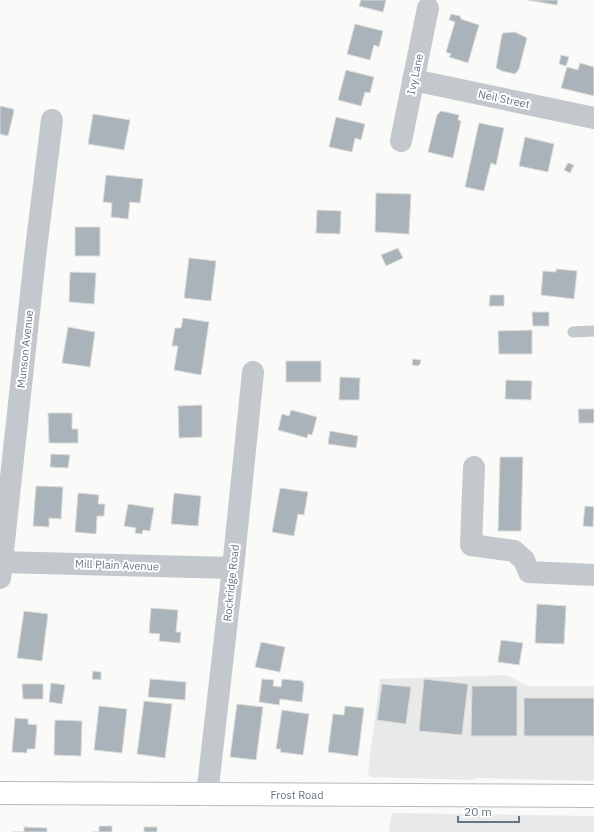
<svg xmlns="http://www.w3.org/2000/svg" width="594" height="832" viewBox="0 0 594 832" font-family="'IBM Plex Sans',sans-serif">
	<rect width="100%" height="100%" fill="#fafaf8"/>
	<!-- built -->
	<g fill="#e8e9e9">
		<path d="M506,675L528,686H594V781L477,778L471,780L370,777L368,772L380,679Z"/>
		<path d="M392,813L594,816V832H389Z"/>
	</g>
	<!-- building -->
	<g fill="#aab3b9" stroke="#dcdcda">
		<path d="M361,0H386L383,12L359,6Z"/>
		<path d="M527,0H558L557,5Z"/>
		<path d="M451,14L460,16L461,19L479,25L468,63L449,57L451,54L446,52L455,22L449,20Z"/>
		<path d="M355,24L383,31L379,47L374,45L370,60L347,54Z"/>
		<path d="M515,32L527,38L519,69L515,74L502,71L496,68L502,34L503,33Z"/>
		<path d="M561,55L569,57L566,66L559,64Z"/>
		<path d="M580,63L594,67V96L561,88L567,67L578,70Z"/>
		<path d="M346,70L374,77L370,93L365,92L361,106L338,100Z"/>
		<path d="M0,106L13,109L14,111L8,136L0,134Z"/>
		<path d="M441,111L459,115L458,120L461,121L453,158L428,152L437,115Z"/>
		<path d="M93,114L130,120L124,150L88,144Z"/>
		<path d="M336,117L365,124L361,140L355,138L352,152L329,147Z"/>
		<path d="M479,123L504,128L496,165L491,163L484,191L465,187Z"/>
		<path d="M525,137L554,144L548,172L519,166Z"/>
		<path d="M568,163L574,165L570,173L564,170Z"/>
		<path d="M106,175L143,179L140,203L130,202L128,219L111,217L112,203L103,202Z"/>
		<path d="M376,193L411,194L409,234L375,232Z"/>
		<path d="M317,210L341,211L340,234L316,233Z"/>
		<rect x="75" y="227" width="25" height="29"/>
		<path d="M398,248L403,258L386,266L381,255Z"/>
		<path d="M189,258L216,261L211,301L184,298Z"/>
		<path d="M556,269L577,271L574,299L541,295L543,271L556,272Z"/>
		<path d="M70,272L96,273L94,304L69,302Z"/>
		<path d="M490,295H504V306H489Z"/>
		<path d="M532,312H549V326H533Z"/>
		<path d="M183,318L209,322L201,375L174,370L178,346H172L175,328H181Z"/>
		<path d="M68,327L95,332L90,367L62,363Z"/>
		<path d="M532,330V354H499L498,331Z"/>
		<path d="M413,359L421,360L420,364L418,366L412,365Z"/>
		<rect x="286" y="361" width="35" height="21"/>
		<path d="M340,377L360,378L359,400H339Z"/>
		<path d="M506,380L532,381L531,400L505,399Z"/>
		<path d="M202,405V437L179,438L178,406Z"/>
		<path d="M578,409H594V423H579Z"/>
		<path d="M291,410L317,417L312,435L308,434L307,438L278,430L282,414L289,416Z"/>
		<path d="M48,413H72V429H78V443H49Z"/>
		<path d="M330,431L358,436L356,448L328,444Z"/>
		<path d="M51,454L70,455L68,468L50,467Z"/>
		<path d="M500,457H523L521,531H498Z"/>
		<path d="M36,486L63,487L61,519L49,518V527L33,526Z"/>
		<path d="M280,488L308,492L304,515L298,514L294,536L272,532Z"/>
		<path d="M78,493L99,495L98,504H105L104,516H97L96,534L75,532Z"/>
		<path d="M174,493L201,496L198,526L171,524Z"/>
		<path d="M128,504L154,508L150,531L143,530L142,534L135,533L136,528L124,526Z"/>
		<path d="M585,506L594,507L593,527L583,526Z"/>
		<path d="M537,604L566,606L564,644L535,643Z"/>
		<path d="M151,608L178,610L176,632H181L180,643L159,641L160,634L149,633Z"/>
		<path d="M24,611L48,614L42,661L17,658Z"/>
		<path d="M501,640L523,643L519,665L498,662Z"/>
		<path d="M261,642L285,647L280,672L255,667Z"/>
		<path d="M93,671L101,672V680L92,679Z"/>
		<path d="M150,679L186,682L185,700L148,697Z"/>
		<path d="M262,679L274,680L273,686L281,687L282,679L302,681L304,684L302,702L280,699L279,705L259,702Z"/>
		<path d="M424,679L468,684L462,735L419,731Z"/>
		<path d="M51,683L65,685L62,704L49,702Z"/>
		<path d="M22,684H43V699H23Z"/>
		<path d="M382,684L411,687L406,724L377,720Z"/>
		<path d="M472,686H517V736H471Z"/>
		<rect x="524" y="698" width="70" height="38"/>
		<path d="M144,701L172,704L165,758L137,754Z"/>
		<path d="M237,704L263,707L256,760L230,757Z"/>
		<path d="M99,706L127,709L122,753L94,750Z"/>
		<path d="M345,706L364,708L358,756L328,752L333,714L344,715Z"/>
		<path d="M282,710L309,714L303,755L280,752L281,749H276Z"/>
		<path d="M15,718L28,719V724L37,725L35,749H27V753L12,752Z"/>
		<path d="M55,720L82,721L81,756L54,755Z"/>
		<path d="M99,826H112V832H93H99Z"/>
		<path d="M24,827L47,828V832H13H24Z"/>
		<rect x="144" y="827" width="13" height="5"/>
	</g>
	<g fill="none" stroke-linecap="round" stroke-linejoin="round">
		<!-- secondary casing -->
		<g stroke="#b3babf" stroke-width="24">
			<path id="secondary" d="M0,793L594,796"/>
		</g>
		<!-- service -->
		<path stroke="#c3c8cc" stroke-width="11" d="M573,332L594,331"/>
		<!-- minor -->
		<g stroke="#c3c8cc" stroke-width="22">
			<path d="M413,80L594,118"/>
			<path d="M401,141L428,8"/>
			<path d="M474,467L471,545L514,551L524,560L529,572L594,575"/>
			<path d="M0,562L233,568"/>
			<path d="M0,578L35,257L52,120"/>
			<path d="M207,795L233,568L253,372"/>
		</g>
		<!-- secondary -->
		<use href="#secondary" stroke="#fff" stroke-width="22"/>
	</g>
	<g text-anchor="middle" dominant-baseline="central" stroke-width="4" stroke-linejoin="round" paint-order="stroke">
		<!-- street labels -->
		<g font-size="11" fill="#657683" stroke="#fff">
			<text transform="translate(415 74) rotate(-78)">Ivy Lane</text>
			<text transform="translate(504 99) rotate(12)">Neil Street</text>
			<text transform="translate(25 349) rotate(-84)">Munson Avenue</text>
			<text transform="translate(117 565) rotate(2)">Mill Plain Avenue</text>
			<text transform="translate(231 583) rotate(-84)">Rockridge Road</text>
			<text x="297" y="795">Frost Road</text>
		</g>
	</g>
	<!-- scale -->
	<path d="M458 816v6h61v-6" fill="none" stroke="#657683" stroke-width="2"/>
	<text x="464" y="816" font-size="12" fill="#657683" stroke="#ffffff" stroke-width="3" paint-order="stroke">20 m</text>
</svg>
